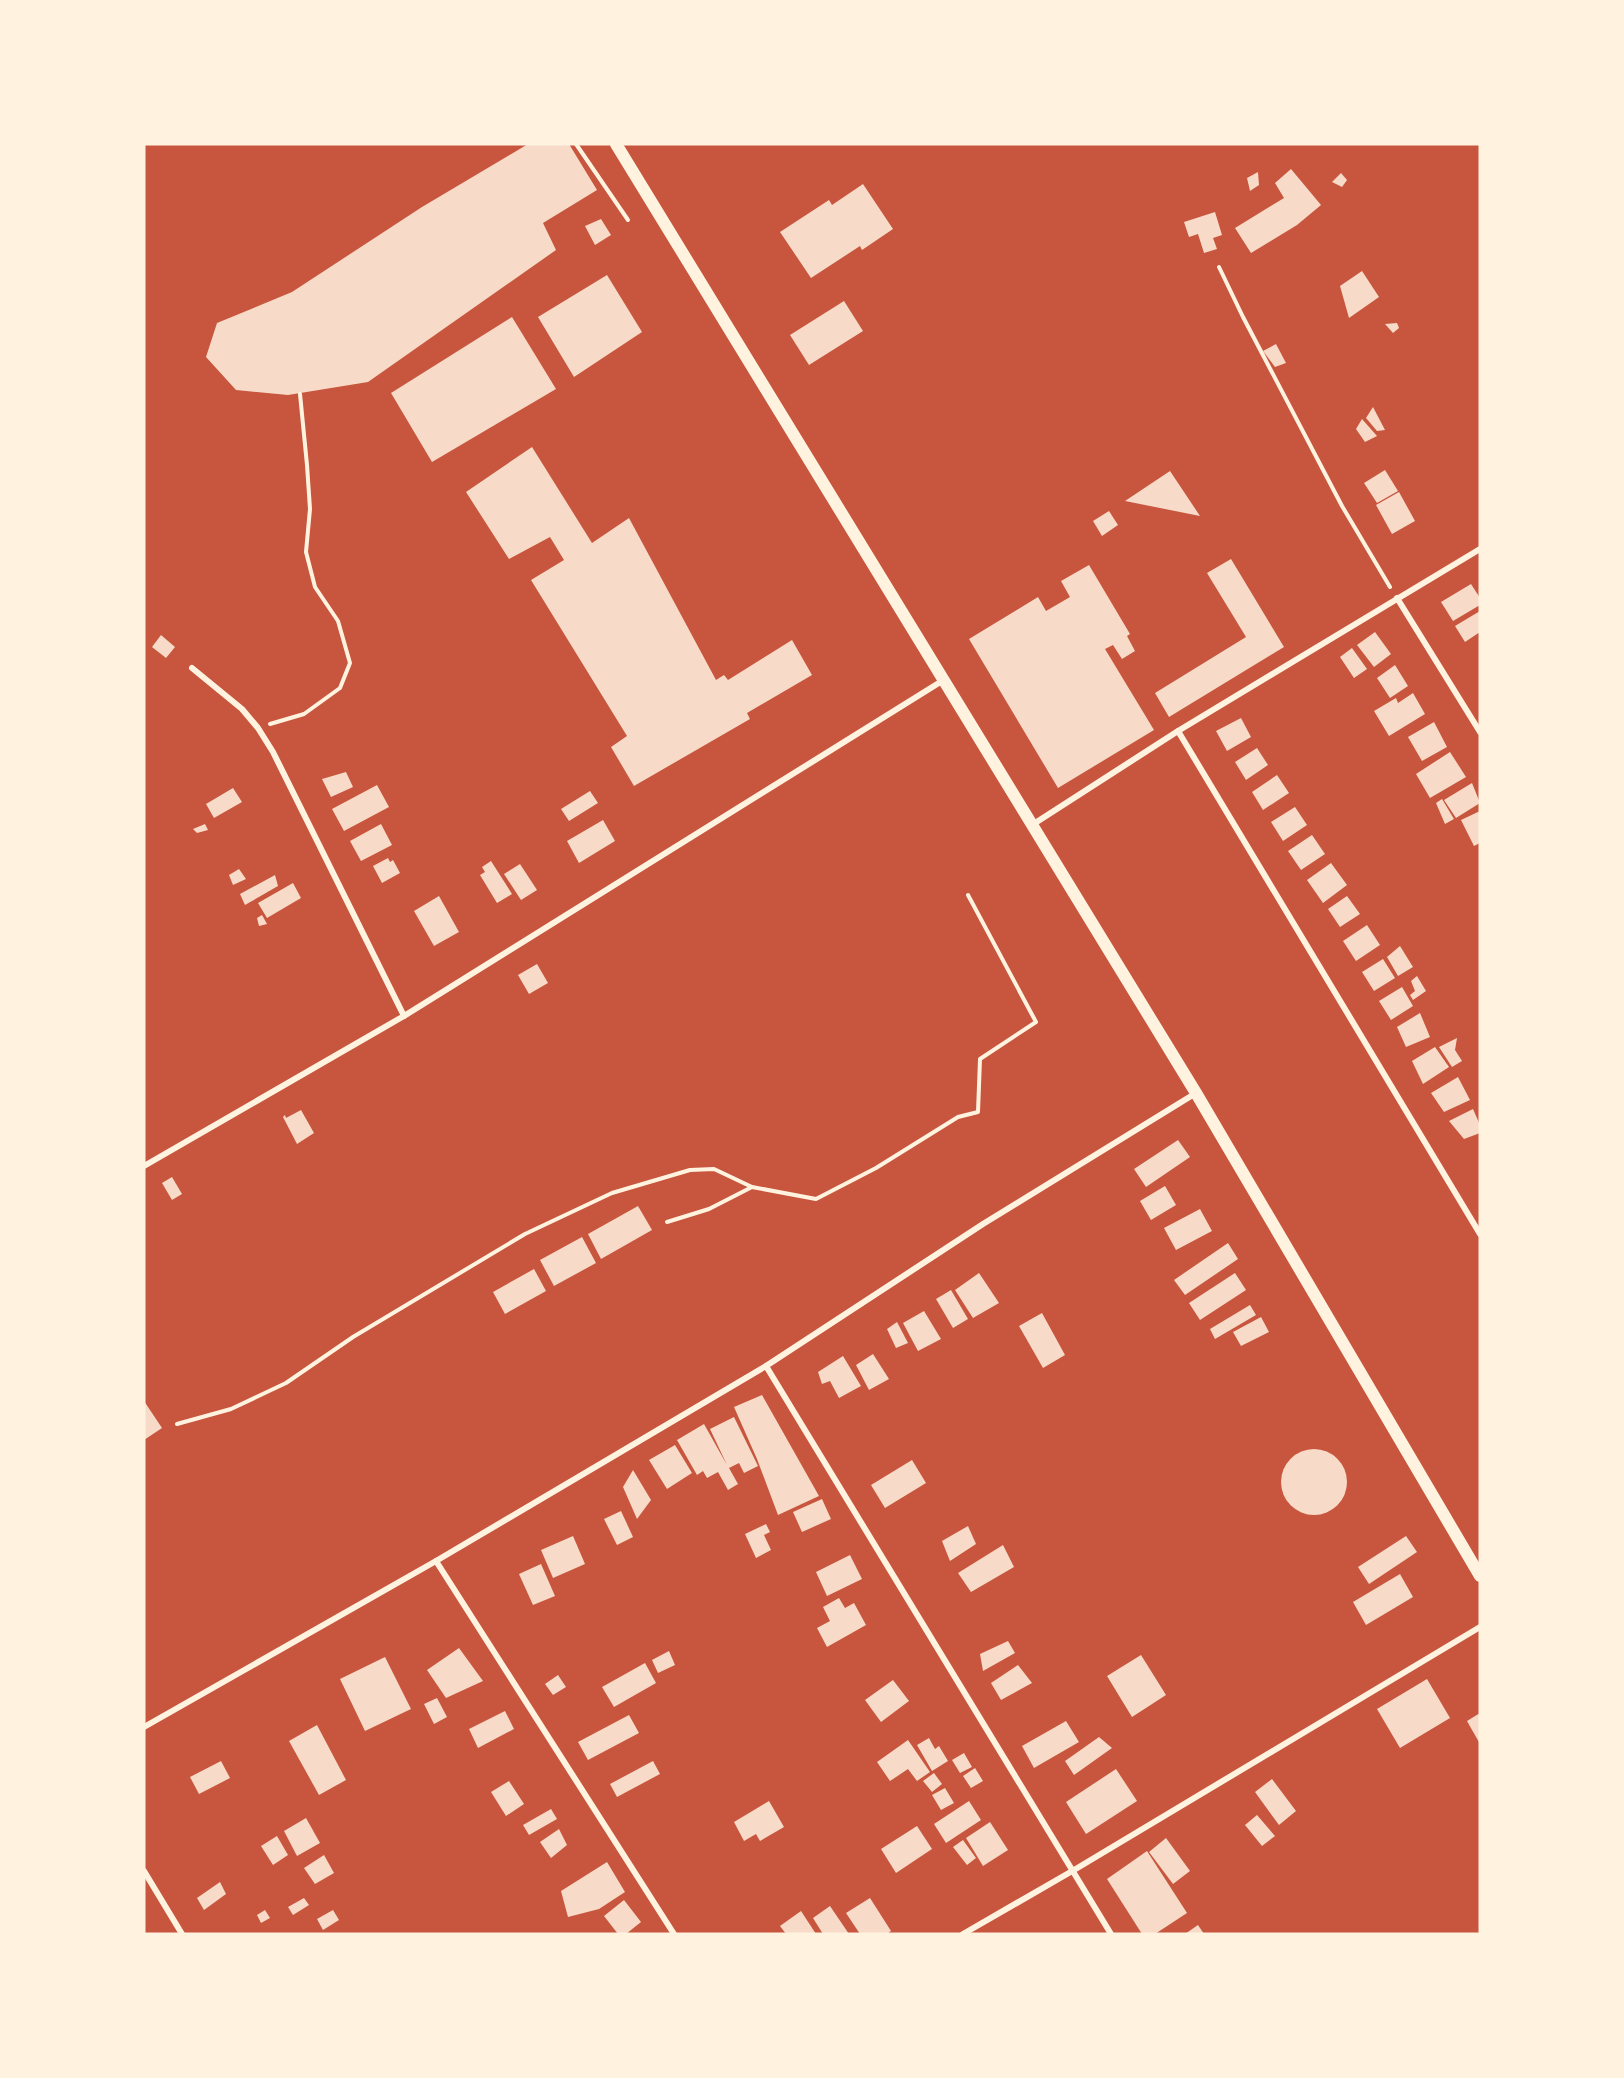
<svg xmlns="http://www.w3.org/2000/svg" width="1624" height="2078" viewBox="0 0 1624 2078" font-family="Figtree,sans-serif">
	<rect width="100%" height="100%" fill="#c8553d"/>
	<!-- building -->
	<g fill="#f7dbc8">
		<path d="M528,144H569L597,190L543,223L556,250L368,382L288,395L236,390L206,357L217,323L292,292L422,207Z"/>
		<path d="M1291,169L1321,205L1297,225L1251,253L1235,228L1284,198L1275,183Z"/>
		<path d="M1258,172L1259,185L1250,191L1247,178Z"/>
		<path d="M1341,173L1347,180L1342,187L1332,182Z"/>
		<path d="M863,184L893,229L862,250L860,246L811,278L780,232L829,200L832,205Z"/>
		<path d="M1215,212L1222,235L1213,238L1217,249L1204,253L1198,234L1189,237L1184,222Z"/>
		<path d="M601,219L611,235L595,245L585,226Z"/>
		<path d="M1362,271L1379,297L1349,318L1340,286Z"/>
		<path d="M607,275L642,332L574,377L538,317Z"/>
		<path d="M844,301L863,331L809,365L790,335Z"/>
		<path d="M512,317L556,389L432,462L391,393Z"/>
		<path d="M1397,323L1399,328L1393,333L1385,324Z"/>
		<path d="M1276,344L1286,363L1275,367L1263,351Z"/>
		<path d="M1373,407L1385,430L1377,431L1366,418Z"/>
		<path d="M1362,419L1377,436L1365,442L1356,429Z"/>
		<path d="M532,447L592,543L629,518L716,680L724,675L728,680L792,640L812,675L747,713L750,719L634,786L611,747L627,736L531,580L564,560L550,537L509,559L466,492Z"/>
		<path d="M1385,470L1398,491L1377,503L1364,483Z"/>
		<path d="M1170,471L1200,516L1125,501Z"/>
		<path d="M1399,492L1415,521L1392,534L1376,505Z"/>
		<path d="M1109,511L1118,525L1102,536L1093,521Z"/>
		<path d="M1231,559L1284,647L1169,717L1155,693L1246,637L1207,573Z"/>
		<path d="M1089,565L1130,634L1127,636L1135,651L1122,659L1113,645L1105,649L1154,730L1058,788L969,639L1038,597L1046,611L1070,597L1061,581Z"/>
		<path d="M1471,584L1480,598V605L1453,621L1441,602Z"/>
		<path d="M1480,611V632L1465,642L1455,626Z"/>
		<path d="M1375,632L1391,654L1374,667L1357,645Z"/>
		<path d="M161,635L175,647L166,658L152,647Z"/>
		<path d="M1352,648L1367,669L1354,678L1340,657Z"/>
		<path d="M1395,665L1408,686L1390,698L1377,678Z"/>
		<path d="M1413,693L1425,714L1389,736L1374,711L1396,698L1398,703Z"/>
		<path d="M1241,718L1251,737L1227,751L1216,731Z"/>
		<path d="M1434,722L1447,747L1422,761L1408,737Z"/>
		<path d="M1257,748L1268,765L1246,780L1235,762Z"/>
		<path d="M1450,752L1466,777L1430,798L1416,774Z"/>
		<path d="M346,772L353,787L331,797L322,779Z"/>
		<path d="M1277,775L1289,793L1263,810L1252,792Z"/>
		<path d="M1472,783L1480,803L1456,818L1444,800Z"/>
		<path d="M377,785L389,807L344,831L332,809Z"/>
		<path d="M233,788L242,802L214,818L206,804Z"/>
		<path d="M590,791L598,803L569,821L561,809Z"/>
		<path d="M1442,799L1454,819L1445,824L1436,803Z"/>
		<path d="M1295,807L1307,825L1283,841L1271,822Z"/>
		<path d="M1480,811V843L1474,846L1461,820Z"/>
		<path d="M603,820L615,841L579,863L567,841Z"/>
		<path d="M205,824L208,830L197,833L193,829Z"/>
		<path d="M381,824L392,845L361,861L350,841Z"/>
		<path d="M1312,835L1325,854L1301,870L1288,851Z"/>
		<path d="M388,858L390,862L393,860L400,873L382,883L373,866Z"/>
		<path d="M491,861L512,894L497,903L480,875L485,872L482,867Z"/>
		<path d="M1331,863L1347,885L1323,903L1307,880Z"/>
		<path d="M520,864L537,890L521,900L504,874Z"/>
		<path d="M239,869L246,879L233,885L229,875Z"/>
		<path d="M275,875L278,886L245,905L240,894Z"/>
		<path d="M293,883L301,898L267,918L258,903Z"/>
		<path d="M439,896L459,932L434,946L414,911Z"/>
		<path d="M1347,896L1360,914L1340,927L1328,909Z"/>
		<path d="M262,915L267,924L259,926L257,918Z"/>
		<path d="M1367,925L1380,945L1356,961L1343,941Z"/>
		<path d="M1400,946L1413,967L1398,976L1387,957Z"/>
		<path d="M1383,959L1395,978L1374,991L1362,972Z"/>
		<path d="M537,964L548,983L529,994L518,975Z"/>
		<path d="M1417,976L1426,991L1413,1000L1410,995L1415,991L1411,981Z"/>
		<path d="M1402,987L1413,1006L1391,1020L1379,1001Z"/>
		<path d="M1420,1013L1430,1037L1406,1047L1397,1027Z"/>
		<path d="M1457,1038L1455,1050L1462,1061L1452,1067L1439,1047Z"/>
		<path d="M1435,1047L1449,1067L1423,1084L1412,1061Z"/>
		<path d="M1458,1077L1470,1100L1444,1112L1431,1093Z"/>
		<path d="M1473,1109L1480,1125V1133L1464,1139L1449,1121Z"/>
		<path d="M301,1110L314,1133L297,1144L283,1117L285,1115L286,1118Z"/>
		<path d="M1178,1140L1190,1157L1146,1187L1134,1169Z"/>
		<path d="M172,1177L182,1194L172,1200L162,1183Z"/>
		<path d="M1165,1186L1176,1205L1151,1220L1140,1201Z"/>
		<path d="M638,1206L652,1230L601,1259L588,1234Z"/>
		<path d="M1200,1209L1212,1231L1176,1250L1164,1228Z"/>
		<path d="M582,1237L596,1263L554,1286L540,1260Z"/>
		<path d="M1228,1243L1238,1259L1185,1295L1174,1280Z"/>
		<path d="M534,1269L546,1291L505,1314L493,1292Z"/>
		<path d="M979,1273L999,1303L973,1318L955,1290Z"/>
		<path d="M1235,1273L1246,1290L1200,1320L1189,1303Z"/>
		<path d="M951,1290L968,1319L953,1328L936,1299Z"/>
		<path d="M1250,1305L1256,1315L1215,1339L1210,1329Z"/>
		<path d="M924,1311L941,1339L918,1351L903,1323Z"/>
		<path d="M1042,1313L1065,1355L1043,1368L1019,1326Z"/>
		<path d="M1261,1317L1269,1332L1241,1346L1233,1332Z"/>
		<path d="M897,1322L908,1343L896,1348L887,1329Z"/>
		<path d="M873,1354L889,1379L869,1390L856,1365Z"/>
		<path d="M843,1356L861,1386L839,1398L830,1381L822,1384L818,1372Z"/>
		<path d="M762,1395L819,1496L778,1515L757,1459L734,1407Z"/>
		<path d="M144,1401L162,1428L144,1440Z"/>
		<path d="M734,1417L758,1466L744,1473L739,1463L729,1468L738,1484L728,1490L718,1472L707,1478L703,1471L697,1475L677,1440L704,1424L727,1465L710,1429Z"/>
		<path d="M675,1445L692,1473L667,1489L649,1460Z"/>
		<circle cx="1314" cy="1482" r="33"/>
		<path d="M912,1460L926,1483L885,1508L871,1485Z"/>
		<path d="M633,1470L651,1500L637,1519L623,1487Z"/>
		<path d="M822,1499L831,1519L802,1532L793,1512Z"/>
		<path d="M621,1511L633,1537L617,1545L604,1519Z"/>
		<path d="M766,1524L770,1532L764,1535L771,1550L756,1558L745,1534Z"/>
		<path d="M968,1526L976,1544L950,1561L942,1541Z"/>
		<path d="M573,1536L585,1564L553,1578L541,1550Z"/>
		<path d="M1406,1536L1417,1552L1369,1584L1358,1567Z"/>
		<path d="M1003,1545L1014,1567L971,1592L958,1573Z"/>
		<path d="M850,1555L862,1579L827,1596L816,1572Z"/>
		<path d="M541,1564L555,1596L533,1605L519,1574Z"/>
		<path d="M1400,1574L1413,1597L1366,1625L1353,1602Z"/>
		<path d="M839,1598L845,1608L854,1603L866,1625L827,1647L817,1628L830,1621L823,1607Z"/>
		<path d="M1008,1641L1015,1653L983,1671L980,1654Z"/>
		<path d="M459,1648L483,1681L446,1698L427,1670Z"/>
		<path d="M669,1651L675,1665L658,1673L652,1660Z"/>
		<path d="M1141,1655L1166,1695L1132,1717L1107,1676Z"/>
		<path d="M385,1657L411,1709L365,1731L340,1679Z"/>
		<path d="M645,1663L656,1683L614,1707L602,1687Z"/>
		<path d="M1018,1665L1032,1683L1001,1700L991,1683Z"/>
		<path d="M558,1675L566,1687L553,1695L545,1684Z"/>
		<path d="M1427,1679L1450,1718L1400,1748L1377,1709Z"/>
		<path d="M893,1680L909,1701L881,1722L865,1700Z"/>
		<path d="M437,1698L447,1717L434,1724L424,1704Z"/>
		<path d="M505,1711L514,1729L478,1748L469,1729Z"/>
		<path d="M1480,1713V1744L1467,1721Z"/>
		<path d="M629,1715L639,1733L588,1760L578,1742Z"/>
		<path d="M1066,1721L1079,1742L1034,1768L1022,1746Z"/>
		<path d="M317,1725L346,1780L319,1795L289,1741Z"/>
		<path d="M1099,1737L1112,1748L1074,1775L1065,1761Z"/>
		<path d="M929,1738L935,1749L939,1746L948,1761L932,1771L917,1745Z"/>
		<path d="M908,1740L930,1772L917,1781L908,1769L890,1781L877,1762Z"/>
		<path d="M964,1753L972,1767L960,1773L952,1760Z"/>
		<path d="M221,1761L230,1778L199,1794L190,1777Z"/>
		<path d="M653,1761L660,1774L617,1797L610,1784Z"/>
		<path d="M975,1768L983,1781L971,1788L963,1776Z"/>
		<path d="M1116,1769L1137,1801L1086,1834L1066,1802Z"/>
		<path d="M934,1773L942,1784L932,1792L923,1781Z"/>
		<path d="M1272,1779L1296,1811L1279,1825L1255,1792Z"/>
		<path d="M509,1781L524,1804L506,1816L491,1792Z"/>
		<path d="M945,1788L954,1803L941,1810L932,1795Z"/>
		<path d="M769,1801L784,1827L760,1841L756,1834L744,1841L734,1822Z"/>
		<path d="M969,1801L981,1820L946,1843L934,1824Z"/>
		<path d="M551,1809L557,1819L529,1835L523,1825Z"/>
		<path d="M1257,1815L1275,1836L1262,1846L1245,1825Z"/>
		<path d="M306,1818L320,1843L297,1856L284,1831Z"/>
		<path d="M990,1822L1008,1850L983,1866L966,1838Z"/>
		<path d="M917,1826L932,1849L896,1873L881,1849Z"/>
		<path d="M559,1829L567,1845L551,1858L540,1842Z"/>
		<path d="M277,1836L288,1855L273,1865L261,1846Z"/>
		<path d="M1166,1838L1190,1871L1173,1884L1149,1852Z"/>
		<path d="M963,1840L976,1858L967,1865L953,1847Z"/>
		<path d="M1147,1851L1187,1913L1155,1934H1142L1107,1879Z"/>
		<path d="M324,1855L334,1873L315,1884L304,1868Z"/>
		<path d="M607,1862L625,1892L599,1909L568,1917L561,1891Z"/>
		<path d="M220,1882L226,1894L204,1910L197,1898Z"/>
		<path d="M304,1898L309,1905L293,1915L288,1907Z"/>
		<path d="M870,1898L891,1931L887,1934H860L846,1913Z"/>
		<path d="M624,1900L641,1922L626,1934H618L604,1916Z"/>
		<path d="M830,1906L849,1934H823L813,1918Z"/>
		<path d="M265,1910L270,1918L261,1923L257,1915Z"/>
		<path d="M333,1910L339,1920L323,1930L317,1919Z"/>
		<path d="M801,1911L816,1934H786L780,1926Z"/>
		<path d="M1198,1925L1204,1934H1185Z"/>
	</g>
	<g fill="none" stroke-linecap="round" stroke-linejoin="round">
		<!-- path -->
		<g stroke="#fff3e0" stroke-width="4">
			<path d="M576,144L628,220"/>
			<path d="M1219,267L1243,317L1342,506L1390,587"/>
			<path d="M270,724L304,714L340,688L350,663L338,621L315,587L306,552L310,509L307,465L300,394"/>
			<path d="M667,1222L709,1209L752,1187L816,1199L876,1168L958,1117L978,1112L980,1059L1036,1022L968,895"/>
			<path d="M177,1424L231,1409L286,1383L353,1337L525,1234L612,1193L690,1170L714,1169L752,1187"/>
		</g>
		<!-- minor -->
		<g stroke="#fff3e0" stroke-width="6">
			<path d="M1397,598L1480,732"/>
			<path d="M192,668L242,709L258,728L273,752L404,1016"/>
			<path d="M1178,731L1480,1234"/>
			<path d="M1032,825L1178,731L1480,549"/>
			<path d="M144,1166L404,1016L942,681"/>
			<path d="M766,1366L1111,1934"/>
			<path d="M436,1561L674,1934"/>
			<path d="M144,1727L436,1561L766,1366L983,1224L1196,1093"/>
			<path d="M144,1871L182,1934"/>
			<path d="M963,1934L1074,1870L1480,1627"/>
		</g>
		<!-- secondary -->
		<path stroke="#fff3e0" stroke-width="12" d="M616,144L1196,1093L1480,1576"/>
	</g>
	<!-- border -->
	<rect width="1624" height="2078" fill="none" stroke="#fff3e0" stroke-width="291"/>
</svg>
